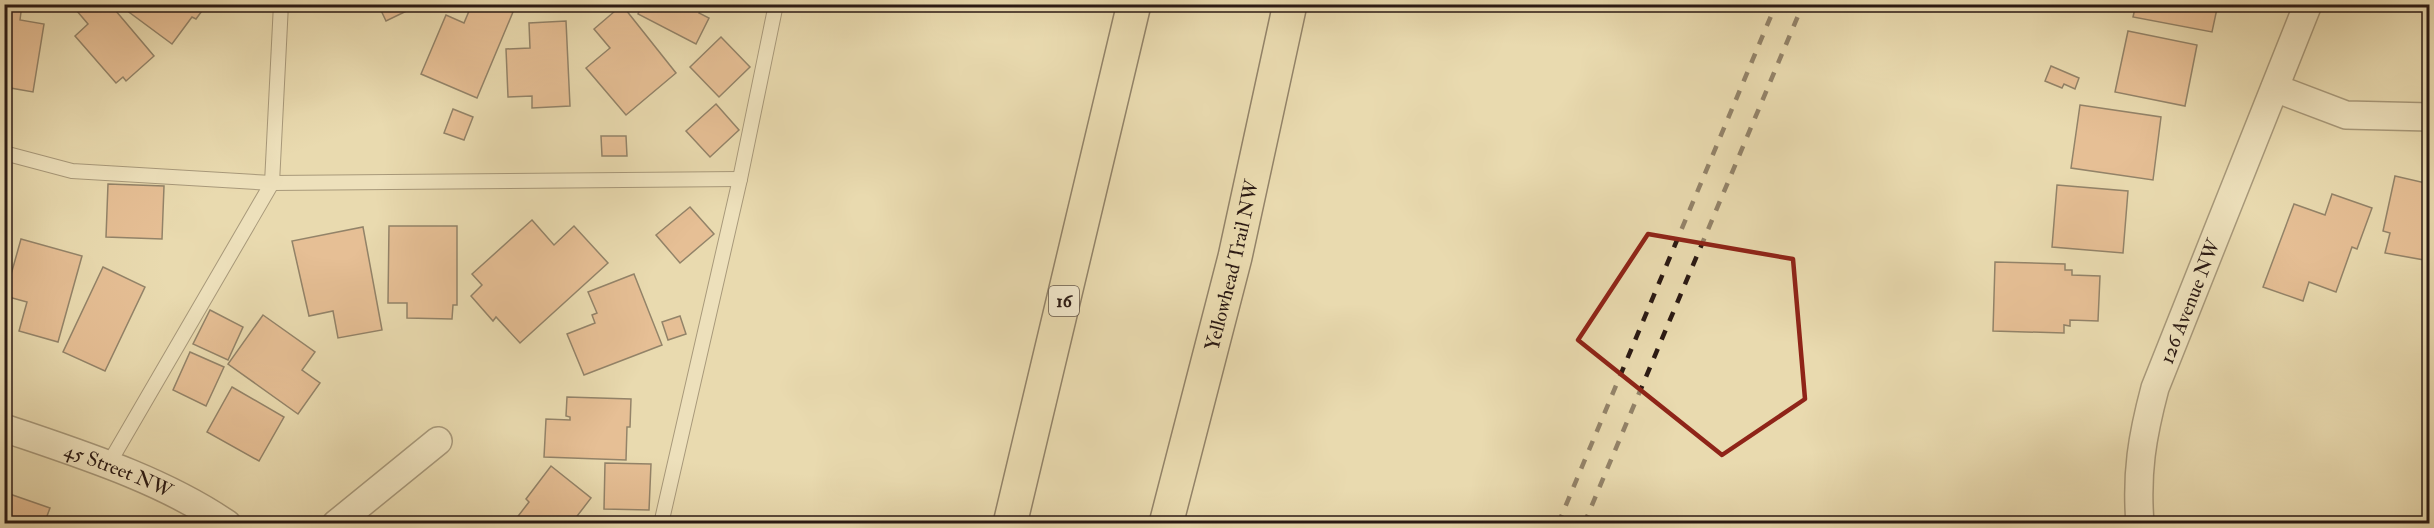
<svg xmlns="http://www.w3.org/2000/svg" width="2434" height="528" viewBox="0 0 2434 528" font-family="'IM FELL Double Pica',serif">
	<rect width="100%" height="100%" fill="#e9daaf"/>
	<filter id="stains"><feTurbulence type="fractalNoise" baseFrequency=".00333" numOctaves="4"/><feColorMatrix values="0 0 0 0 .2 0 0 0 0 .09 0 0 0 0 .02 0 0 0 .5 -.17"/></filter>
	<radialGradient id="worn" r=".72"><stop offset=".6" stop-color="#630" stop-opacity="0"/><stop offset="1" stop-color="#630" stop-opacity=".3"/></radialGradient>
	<!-- building -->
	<g fill="#e29e75" stroke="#2b1a14" stroke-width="1.5">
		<path d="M4,4H22L20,20L44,24L33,92L5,87Z"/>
		<path d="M71,4H110L154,56L126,81L123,77L116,83L75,36L88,24Z"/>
		<path d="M118,4H207L196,19L192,17L172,44Z"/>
		<path d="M378,4H421L386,21Z"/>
		<path d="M472,4H494L513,12L477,98L421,74L446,15L464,23Z"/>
		<path d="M642,4H704L699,13L709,18L696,44L638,14Z"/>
		<path d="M2136,4H2218L2212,32L2133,17Z"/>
		<path d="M622,5L676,73L626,115L586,68L610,48L594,29Z"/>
		<path d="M566,21L570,106L532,108V96L508,97L506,49L530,48L529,23Z"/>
		<path d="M2128,31L2197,45L2185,106L2115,92Z"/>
		<path d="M721,37L750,67L719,97L690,67Z"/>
		<path d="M2051,66L2079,78L2075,89L2064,84L2062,88L2045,81Z"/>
		<path d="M716,104L739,130L710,157L686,131Z"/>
		<path d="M2080,105L2161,117L2153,180L2071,168Z"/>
		<path d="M453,109L473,117L464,140L444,133Z"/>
		<path d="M601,136H626L627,156H602Z"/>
		<path d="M2395,176L2430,184V261L2385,253L2390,233L2383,231Z"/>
		<path d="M108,184L164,186L162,239L106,237Z"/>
		<path d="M2057,185L2128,191L2123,253L2052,247Z"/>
		<path d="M2332,194L2372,208L2357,249L2352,247L2336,292L2309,282L2303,301L2263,287L2294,204L2325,215Z"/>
		<path d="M690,207L714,234L680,263L656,235Z"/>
		<path d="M4,220L11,222L4,245Z"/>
		<path d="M532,220L554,245L574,226L608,263L520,343L496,317L493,321L471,296L482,285L472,274Z"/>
		<path d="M389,226H457V305H453L452,319L407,318V303H388Z"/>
		<path d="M363,227L382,330L338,338L333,311L309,316L292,241Z"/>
		<path d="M21,239L82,256L58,342L19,331L27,302L5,296Z"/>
		<path d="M1995,262L2065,264V270H2072V275L2100,276L2098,321L2070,320V326L2064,325V333L1993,331Z"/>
		<path d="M103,267L145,287L105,371L63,352Z"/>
		<path d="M634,274L662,345L584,375L567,334L595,323L592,315L597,313L588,292Z"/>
		<path d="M210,310L243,327L228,360L193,344Z"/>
		<path d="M263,315L315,352L302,370L320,383L298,414L228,364Z"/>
		<path d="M680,316L686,334L668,340L662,322Z"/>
		<path d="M190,352L224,367L206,406L173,390Z"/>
		<path d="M232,387L284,417L259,461L207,432Z"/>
		<path d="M567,397L631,399L630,427H627L626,460L544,457L546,419L570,420V417L566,416Z"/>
		<path d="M605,463L651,464L649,510L604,509Z"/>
		<path d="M551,466L591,498L571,524H512L529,502L526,499Z"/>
		<path d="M4,492L50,508L44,524H4Z"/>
	</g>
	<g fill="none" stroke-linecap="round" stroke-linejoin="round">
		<!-- service casing -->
		<g stroke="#5a4a3b" stroke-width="16">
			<g id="service">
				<path d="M4,153L72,171L272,183L740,179"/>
				<path d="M108,465L272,183L281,4"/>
				<path d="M661,524L740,179L776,4"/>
			</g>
		</g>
		<!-- minor casing -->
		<g stroke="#5a4a3b" stroke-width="30">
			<g id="minor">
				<path d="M2275,88L2346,115L2430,117"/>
				<path id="s1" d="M4,428C80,454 161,479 227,524"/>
				<path d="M336,524L438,441"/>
				<path id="s2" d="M2140,524C2136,473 2142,437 2155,388L2308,4"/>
			</g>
		</g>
		<!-- motorway casing -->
		<g stroke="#2b1a14" stroke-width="36">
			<g id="motorway">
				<path d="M1010,524L1134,4"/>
				<path id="s3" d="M1166,524L1235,257L1290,4"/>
			</g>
		</g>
		<!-- service -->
		<use href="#service" stroke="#f1e7cb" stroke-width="14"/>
		<!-- minor -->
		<use href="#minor" stroke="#f1e7cb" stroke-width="27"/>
		<!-- motorway -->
		<use href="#motorway" stroke="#e9daaf" stroke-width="33"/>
		<!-- rail -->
		<g stroke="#2b1a14" stroke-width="4.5" stroke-dasharray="10 10" stroke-linecap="butt">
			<path d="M1558,524L1776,4"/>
			<path d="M1584,524L1803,4"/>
		</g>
	</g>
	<!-- marked area -->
	<path d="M0 0H2434V528H0ZM1648,234L1793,259L1805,399L1722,455L1578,340Z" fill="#e9daaf" fill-opacity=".55" fill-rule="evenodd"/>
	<path fill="none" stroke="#8f2418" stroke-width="4.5" stroke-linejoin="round" d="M1648,234L1793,259L1805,399L1722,455L1578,340Z"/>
	<g text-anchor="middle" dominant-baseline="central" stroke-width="4.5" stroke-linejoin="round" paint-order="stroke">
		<!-- shield labels -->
		<rect fill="#f1e7cb" stroke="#66584b" stroke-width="1.5" x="1049" y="286" width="30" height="30" rx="4.5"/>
		<g font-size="18" font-weight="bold" fill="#2b1a14">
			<text x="1064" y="301">16</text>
		</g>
		<!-- street labels -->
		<g font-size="20" fill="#2b1a14" stroke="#f1e7cb">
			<text stroke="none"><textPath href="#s3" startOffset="267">Yellowhead Trail NW</textPath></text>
			<text stroke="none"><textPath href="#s2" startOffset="231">126 Avenue NW</textPath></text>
			<text stroke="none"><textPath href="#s1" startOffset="122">45 Street NW</textPath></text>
		</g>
	</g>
	<!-- margin -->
	<rect width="2434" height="528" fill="none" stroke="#e9daaf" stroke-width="24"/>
	<rect x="6" y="6" width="2422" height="516" fill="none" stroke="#2b1a14" stroke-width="3"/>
	<rect x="12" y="12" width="2410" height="504" fill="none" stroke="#2b1a14" stroke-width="1.5"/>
	<rect width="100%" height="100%" filter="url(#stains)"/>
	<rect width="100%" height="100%" fill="url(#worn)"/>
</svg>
